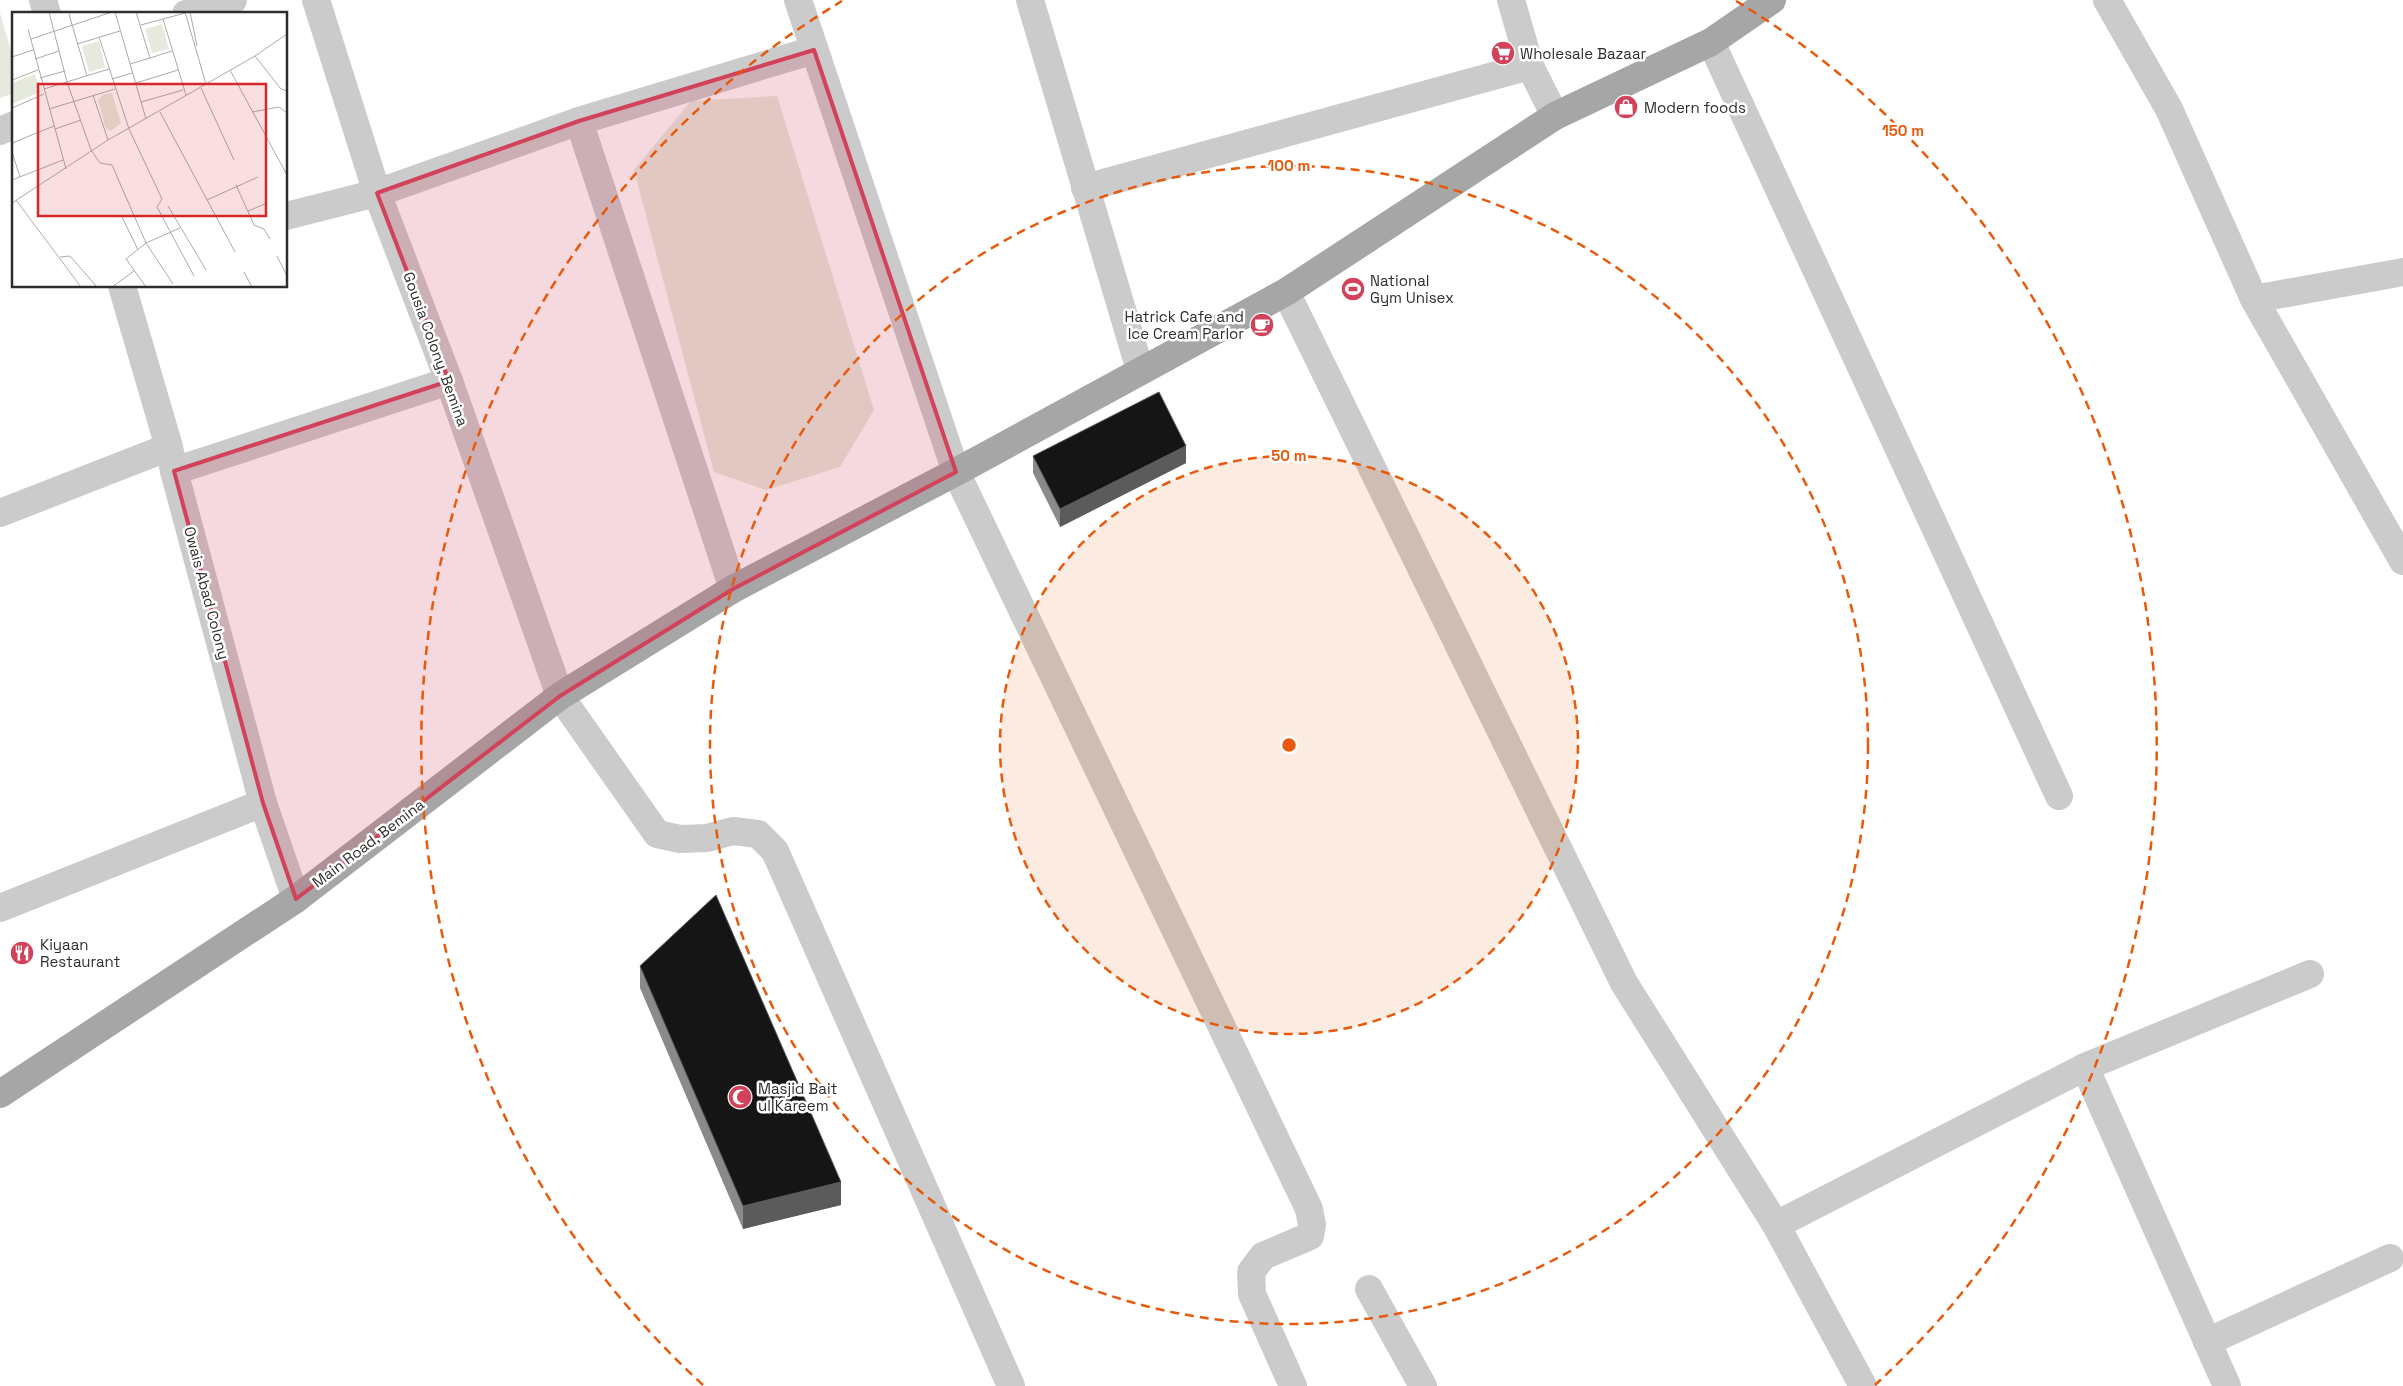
<svg xmlns="http://www.w3.org/2000/svg" width="2403" height="1386" viewBox="0 0 2403 1386" font-family="'Space Grotesk',sans-serif">
	<rect width="100%" height="100%" fill="#fff"/>
	<!-- green -->
	<g fill="#e5eadd">
		<path d="M0,13L14,61V93L0,98Z"/>
		<path d="M777,96L874,410L840,467L766,490L714,472L634,170L691,101Z"/>
	</g>
	<g fill="none" stroke-linecap="round" stroke-linejoin="round">
		<!-- minor -->
		<g stroke="#cbcbcb" stroke-width="28">
			<path d="M43,0L47,14"/>
			<path d="M316,0L377,193L449,381L560,696L657,834L680,839L707,838L733,831L758,834L775,851L1011,1386"/>
			<path d="M798,0L956,472L1309,1209L1312,1225L1310,1236L1263,1256L1251,1272L1252,1294L1293,1386"/>
			<path d="M1030,0L1140,370"/>
			<path d="M1511,0L1530,66L1555,116"/>
			<path d="M2107,0L2169,109L2254,299L2403,561"/>
			<path d="M186,14L233,0"/>
			<path d="M1711,42L2059,796"/>
			<path d="M579,121L733,589"/>
			<path d="M0,131L14,125"/>
			<path d="M1085,188L1530,66"/>
			<path d="M286,216L377,193L579,121L814,50"/>
			<path d="M122,286L169,447L174,471L263,803L296,899"/>
			<path d="M1286,292L1624,983L1776,1225L1863,1386"/>
			<path d="M2254,299L2403,272"/>
			<path d="M174,471L449,381"/>
			<path d="M0,513L169,447"/>
			<path d="M0,908L263,803"/>
			<path d="M2085,1067L2227,1386"/>
			<path d="M1776,1225L2085,1067L2310,974"/>
			<path d="M1369,1289L1423,1386"/>
			<path d="M2207,1342L2390,1258"/>
		</g>
		<!-- primary -->
		<path stroke="#a6a6a6" stroke-width="28" d="M0,1094L296,899L560,696L733,589L956,472L1286,292L1555,116L1711,42L1772,0"/>
	</g>
	<!-- wall -->
	<g fill="#8a8a8a">
		<path d="M1033,456L1186,463L1060,527L1033,473Z"/>
		<path d="M640,966L841,1205L743,1229L640,988Z"/>
	</g>
	<!-- shaded-wall -->
	<g fill="#5b5b5b">
		<path d="M1186,446V463L1060,527V509Z"/>
		<path d="M841,1182V1205L743,1229V1206Z"/>
	</g>
	<!-- building -->
	<g fill="#151515" stroke="#5b5b5b">
		<path d="M1159,392L1186,446L1060,509L1033,456Z"/>
		<path d="M716,895L841,1182L743,1206L640,966Z"/>
	</g>
	<!-- marked area -->
	<path fill="#d2425a" fill-opacity="0.2" stroke="#d2425a" stroke-width="4" stroke-linejoin="round" d="M814,50L956,472L733,589L560,696L296,899L263,803L174,471L449,381L377,193L579,121Z"/>
	<!-- distance rings -->
	<circle cx="1289" cy="745" r="289" fill="#e8590c" fill-opacity=".12"/>
	<g fill="none" stroke="#e8590c" stroke-width="2.5" stroke-dasharray="9 6">
		<circle cx="1289" cy="745" r="289"/>
		<circle cx="1289" cy="745" r="579"/>
		<path d="M703 1385A868 868 0 0 1 842 1M1736 1A868 868 0 0 1 1875 1385"/>
	</g>
	<!-- icons -->
	<defs>
		<g id="supermarket-disc" transform="scale(1.25)"><circle r="9.5" fill="#d2425a" stroke="#fff"/><path d="M-6-5.5h2.5l.6 2H6L4.5 2H-2.5L-4.4-4H-6ZM-1.5 3.2a1.3 1.3 0 1 0 .1 0ZM3 3.2a1.3 1.3 0 1 0 .1 0Z" fill="#fff"/></g>
		<g id="shop-disc" transform="scale(1.25)"><circle r="9.5" fill="#d2425a" stroke="#fff"/><path d="M-5-2.5h2.3a2.7 3.5 0 0 1 5.4 0H5L5.5 6h-11ZM-1.5-2.5h3a1.5 2.3 0 0 0-3 0Z" fill="#fff"/></g>
		<g id="stadium-disc" transform="scale(1.25)"><circle r="9.5" fill="#d2425a" stroke="#fff"/><path d="M0-5a6.5 5 0 1 0 0 10a6.5 5 0 1 0 0-10ZM-3.5-1.8h7v3.6h-7Z" fill="#fff"/></g>
		<g id="cafe-disc" transform="scale(1.25)"><circle r="9.5" fill="#d2425a" stroke="#fff"/><path d="M-5.5-4.5H6V0H3Q3 3.5 0 3.5H-2.5Q-5.5 3.5-5.5 0ZM3-3.2v2h1.7v-2ZM-6 4.5H4V6H-6Z" fill="#fff"/></g>
		<g id="restaurant-disc" transform="scale(1.25)"><circle r="9.5" fill="#d2425a" stroke="#fff"/><path d="M-5-6h1v4h1v-4h1v4h1v-4h1v5L-1.5 .5V6h-2V.5L-5-1ZM5-6V6H3V1.5H1.5Q1.5-4 5-6Z" fill="#fff"/></g>
		<g id="mosque-disc" transform="scale(1.25)"><circle r="9.5" fill="#d2425a" stroke="#fff"/><path d="M3.5-4.9A6 6 0 1 0 3.5 4.9A5 5 0 1 1 3.5-4.9Z" fill="#fff"/></g>
	</defs>
	<g fill-rule="evenodd">
		<use href="#supermarket-disc" x="1503" y="53"/>
		<use href="#shop-disc" x="1626" y="107"/>
		<use href="#stadium-disc" x="1353" y="289"/>
		<use href="#cafe-disc" x="1262" y="325"/>
		<use href="#restaurant-disc" x="22" y="953"/>
		<use href="#mosque-disc" x="740" y="1097"/>
	</g>
	<g text-anchor="middle" dominant-baseline="central" stroke-width="5" stroke-linejoin="round" paint-order="stroke">
		<!-- poi labels -->
		<g font-size="15" fill="#2e2e2e" stroke="#fff" text-anchor="start">
			<text x="1520" y="53">Wholesale Bazaar</text>
			<text x="1644" y="107">Modern foods</text>
			<text x="1370" y="280">National<tspan x="1370" dy="17">Gym Unisex</tspan></text>
			<text x="1244" y="316" text-anchor="end">Hatrick Cafe and<tspan x="1244" dy="17">Ice Cream Parlor</tspan></text>
			<text x="40" y="944">Kiyaan<tspan x="40" dy="17">Restaurant</tspan></text>
			<text x="758" y="1088">Masjid Bait<tspan x="758" dy="17">ul Kareem</tspan></text>
		</g>
		<!-- street labels -->
		<g font-size="15" fill="#2e2e2e" stroke="#fff">
			<text transform="translate(436 349) rotate(70)">Gousia Colony, Bemina</text>
			<text transform="translate(207 593) rotate(75)">Owais Abad Colony</text>
			<text transform="translate(368 843) rotate(-37)">Main Road, Bemina</text>
		</g>
	</g>
	<!-- overview -->
	<g transform="translate(12 12)">
		<rect width="275" height="275" fill="#fff"/>
		<path d="M150,12L157,37L140,41L133,17ZM87,29L93,55L77,60L70,34ZM23,62L28,80L0,92V71ZM100,81L109,111L99,119L94,117L86,88L92,82Z" fill="#e5eadd"/>
		<path fill="none" stroke="#ababab" stroke-width="1" d="M37,0L55,70L79,138L88,151L100,153L134,231L161,272M103,0L134,107M173,0L194,72M178,0L185,34M57,2L75,64M151,7L174,83M129,13L173,1M16,17L54,157M87,25L117,117L150,187L145,195L182,264M19,27L100,0M65,32L108,19M243,44L269,77L275,79M0,45L21,38M138,46L160,39M23,47L47,39M118,52L138,46L124,0M218,58L275,163M28,66L53,59M100,67L120,61M0,68L26,58M124,71L166,58M189,76L222,148M32,77L97,57M81,83L96,128M129,90L171,78M0,96L32,82M37,97L103,77M148,100L223,240M240,100L267,95L275,101M43,117L69,108M0,131L42,114M0,140L8,165M0,168L51,148M224,173L242,213L252,217L258,227M4,188L69,275M195,188L246,165M0,191L96,128L243,44L275,22M156,194L194,258M236,199L253,192M110,205L126,238M265,244L275,264M48,245L58,244L85,275M232,260L240,275M100,275L122,259M134,275L114,247L134,231L168,216"/>
		<path fill="#d62828" fill-opacity="0.15" stroke="#d62828" stroke-width="2.5" d="M26,72H254V204H26Z"/>
		<rect width="275" height="275" fill="none" stroke="#2e2e2e" stroke-width="2.5"/>
	</g>
	<circle cx="1289" cy="745" r="8" fill="#e8590c" stroke="#fff" stroke-width="2.5"/>
	<g font-size="15" text-anchor="middle" font-weight="bold" fill="#e8590c" stroke="#fff" stroke-width="5" stroke-linejoin="round" paint-order="stroke">
		<text x="1903" y="136">150 m</text>
		<text x="1289" y="171">100 m</text>
		<text x="1289" y="461">50 m</text>
	</g>
</svg>
